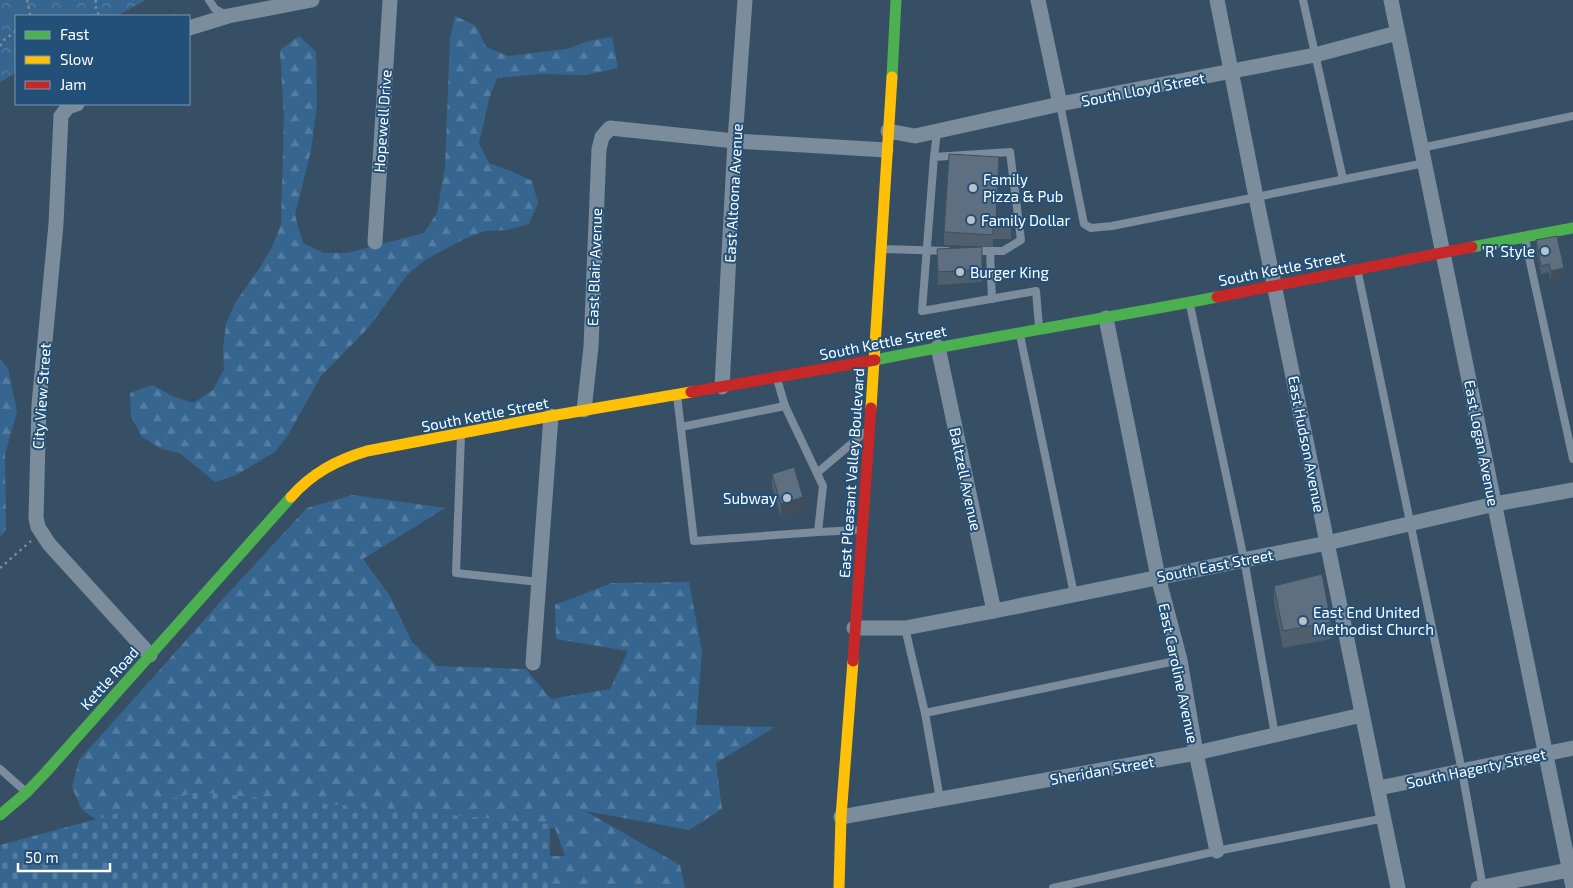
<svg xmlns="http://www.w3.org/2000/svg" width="1573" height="888" viewBox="0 0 1573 888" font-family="'Exo 2',sans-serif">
	<defs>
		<pattern id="forest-firs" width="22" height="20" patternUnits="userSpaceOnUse" patternTransform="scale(1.25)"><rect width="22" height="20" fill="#366690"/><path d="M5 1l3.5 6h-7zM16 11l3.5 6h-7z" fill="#547da1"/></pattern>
		<pattern id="cemetery-stones" width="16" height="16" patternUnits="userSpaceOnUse" patternTransform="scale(1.25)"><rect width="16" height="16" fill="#366690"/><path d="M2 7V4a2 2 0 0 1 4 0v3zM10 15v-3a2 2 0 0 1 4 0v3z" fill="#547da1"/></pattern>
		<pattern id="park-crowns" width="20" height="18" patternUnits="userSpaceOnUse" patternTransform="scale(1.25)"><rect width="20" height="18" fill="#366690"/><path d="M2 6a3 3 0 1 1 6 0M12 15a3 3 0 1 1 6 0" fill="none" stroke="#547da1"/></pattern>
	</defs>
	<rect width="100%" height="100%" fill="#374f65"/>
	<!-- forest -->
	<g fill="url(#forest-firs)">
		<path d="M455,16L476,26L486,47L508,56L567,49L589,41L612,37L618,68L586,75L541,74L497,78L489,99L479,143L489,163L511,171L532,181L538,203L529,224L507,230L485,231L464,239L425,260L408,274L368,328L321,376L288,435L275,452L236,475L215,482L181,454L160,448L141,436L131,416L130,393L152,385L172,396L193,403L213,390L224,369L223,348L226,324L235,303L261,266L273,245L281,224L284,118L280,50L299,36L316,52L317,105L311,150L295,215L303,243L324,253H347L424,233L437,213L445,167L450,38Z"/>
		<path d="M0,359L8,368L17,412L5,454L6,529L0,537Z"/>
		<path d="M353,495L445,508L363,559L390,596L412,642L437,666L526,669L551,699L610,689L628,651L556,639L555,605L612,583L689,582L702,652L696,725L775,727L716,763L722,809L689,830L585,811L680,865L685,888H491L512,856H565L555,828L392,831L128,841L82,810L72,787L79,760L222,600L307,508Z"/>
	</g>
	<!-- cemetery -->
	<path fill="url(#cemetery-stones)" d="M197,792L550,824V888H0V845Z"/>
	<!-- park -->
	<path fill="url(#park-crowns)" d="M0,0H146L117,16H16V73L0,82Z"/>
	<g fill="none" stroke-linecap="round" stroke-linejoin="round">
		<!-- path -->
		<g stroke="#7b8c9c" stroke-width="2.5" stroke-dasharray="2.5 4" stroke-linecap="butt">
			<path d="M27,0L30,14L28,16"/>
			<path d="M96,0L95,5L99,16"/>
			<path d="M173,16L177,15"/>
			<path d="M0,46L4,40L16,31"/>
			<path d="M0,568L31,541"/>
		</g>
		<!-- lane -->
		<g stroke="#7b8c9c" stroke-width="8">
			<path d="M209,0L215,9L226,15"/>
			<path d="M1303,0L1343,179"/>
			<path d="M1060,104L1084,224L1091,228L1112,226L1425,163"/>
			<path d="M1421,148L1573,116"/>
			<path d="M934,157L937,132"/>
			<path d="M1525,239L1573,459"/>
			<path d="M883,249L947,251"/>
			<path d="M973,251H1003L1021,240L1010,152L934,157L922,311L1036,291L1039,327"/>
			<path d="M990,251L992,299"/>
			<path d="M1358,273L1462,771L1483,888"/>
			<path d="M1190,305L1244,559L1275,735"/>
			<path d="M1020,335L1074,594"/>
			<path d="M677,395L694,541L818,532L823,486L785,406L777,379"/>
			<path d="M681,427L785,406"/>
			<path d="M461,435L456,573L539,582"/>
			<path d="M817,473L864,433"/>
			<path d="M818,532L859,530"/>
			<path d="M905,628L925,713L940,799"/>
			<path d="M925,713L1180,660"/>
			<path d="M0,769L25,791"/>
			<path d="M1053,888L1217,851L1385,818"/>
		</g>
		<!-- street -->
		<g stroke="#7b8c9c" stroke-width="15">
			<path d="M1038,0L1060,104"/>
			<path d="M1217,0L1256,197L1398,888"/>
			<path d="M1391,0L1573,887"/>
			<path d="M189,28L228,16L312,0"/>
			<path d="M77,104L68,107L61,116L56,224L39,405L36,518L38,527L49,544L150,655"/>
			<path d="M888,131L915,136L1060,104L1315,55L1397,33"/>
			<path d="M375,242L390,0"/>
			<path d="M1106,318L1158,577L1180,660L1196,753L1217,851"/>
			<path d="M938,347L994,611"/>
			<path d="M722,387L735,141L745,0"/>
			<path d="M584,410L591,347L599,149L602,137L610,128L735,141L886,150"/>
			<path d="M854,628H905L994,611L1327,543L1495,504L1573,490"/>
			<path d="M533,663L551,416"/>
			<path d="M1379,788L1573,748"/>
			<path d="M841,817L1196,753L1362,715"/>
			<path d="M1478,888L1573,869"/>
		</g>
		<!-- fast -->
		<g stroke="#4caf50" stroke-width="11">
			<path d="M892,77L896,0"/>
			<path d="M1472,247L1573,228"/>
			<path d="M875,360C989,337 1103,319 1217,297"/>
			<path d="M0,815L27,792L46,772L291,497"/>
		</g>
		<!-- slow -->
		<g stroke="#ffc107" stroke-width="11">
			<path d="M871,408L892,77"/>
			<path d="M291,497C312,473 337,460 367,451L551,416L691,392"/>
			<path d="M839,888L841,817L853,661"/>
		</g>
		<!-- jam -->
		<g stroke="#c62828" stroke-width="11">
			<path d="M1217,297L1472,247"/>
			<path d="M691,392L875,360"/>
			<path d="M853,661L871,408"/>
		</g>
	</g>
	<!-- wall -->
	<g fill="#505f6e">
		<path d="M999,170L996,219H1011V239H993V247L944,245V232Z"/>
		<path d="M1536,240L1564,277L1551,280L1549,272L1541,274L1536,249Z"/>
		<path d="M982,247V282L938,285L937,249Z"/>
		<path d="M772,474L803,510L781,517L772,487Z"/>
		<path d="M1274,586L1331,622V639L1283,648L1274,602Z"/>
	</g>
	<!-- shaded-wall -->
	<g fill="#414e5a">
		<path d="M999,157V170L996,226V219Z"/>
		<path d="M1564,268V277L1551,280V271Z"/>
		<path d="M803,497V510L781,517V504Z"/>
	</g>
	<!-- building -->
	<g fill="#5d6f80" stroke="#414e5a">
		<path d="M949,154L999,157L996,219H1011V227L993,226V235L944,232Z"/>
		<path d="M1557,236L1564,268L1551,271L1549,264L1541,266L1536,240Z"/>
		<path d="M982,247V269L938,272L937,249Z"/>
		<path d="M794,467L803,497L781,504L772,474Z"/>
		<path d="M1322,574L1331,622L1283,631L1274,586Z"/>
	</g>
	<!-- markers -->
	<g fill="#b9c1c9" stroke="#235079" stroke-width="2">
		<circle cx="973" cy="188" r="5"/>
		<circle cx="971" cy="220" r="5"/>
		<circle cx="1545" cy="251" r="5"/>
		<circle cx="960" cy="272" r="5"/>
		<circle cx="787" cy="498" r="5"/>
		<circle cx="1303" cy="621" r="5"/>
	</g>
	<g text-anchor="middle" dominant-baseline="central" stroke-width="4" stroke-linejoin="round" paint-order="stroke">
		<!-- street labels -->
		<g font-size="15" fill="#fff" stroke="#235079">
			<text transform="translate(1143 89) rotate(-11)">South Lloyd Street</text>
			<text transform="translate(382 121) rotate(-86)">Hopewell Drive</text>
			<text transform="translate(733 193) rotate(-87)">East Altoona Avenue</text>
			<text transform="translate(594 267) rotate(-88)">East Blair Avenue</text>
			<text transform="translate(1282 268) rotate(-11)">South Kettle Street</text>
			<text transform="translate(883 342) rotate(-11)">South Kettle Street</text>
			<text transform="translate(41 396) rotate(-86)">City View Street</text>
			<text transform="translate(485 414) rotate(-11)">South Kettle Street</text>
			<text transform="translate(1482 443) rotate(79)">East Logan Avenue</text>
			<text transform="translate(1307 444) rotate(79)">East Hudson Avenue</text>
			<text transform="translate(851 473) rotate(-86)">East Pleasant Valley Boulevard</text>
			<text transform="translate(966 479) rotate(78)">Baltzell Avenue</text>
			<text transform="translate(1215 565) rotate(-11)">South East Street</text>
			<text transform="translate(1179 673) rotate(78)">East Caroline Avenue</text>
			<text transform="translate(109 678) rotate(-48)">Kettle Road</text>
			<text transform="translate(1476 768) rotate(-12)">South Hagerty Street</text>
			<text transform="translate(1102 770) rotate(-10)">Sheridan Street</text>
		</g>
		<!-- poi labels -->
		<g font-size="15" fill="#fff" stroke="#235079" text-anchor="start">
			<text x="983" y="179">Family<tspan x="983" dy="17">Pizza &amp; Pub</tspan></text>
			<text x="981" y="220">Family Dollar</text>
			<text x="1535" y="251" text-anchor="end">'R' Style</text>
			<text x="970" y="272">Burger King</text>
			<text x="777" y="498" text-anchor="end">Subway</text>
			<text x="1313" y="612">East End United<tspan x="1313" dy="17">Methodist Church</tspan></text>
		</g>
	</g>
	<!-- legend -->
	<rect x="15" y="15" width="175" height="90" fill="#235079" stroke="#7b96af"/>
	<rect x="25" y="31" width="25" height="8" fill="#4caf50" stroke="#7b96af"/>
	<text x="60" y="40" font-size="15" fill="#ffffff">Fast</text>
	<rect x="25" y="56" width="25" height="8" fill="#ffc107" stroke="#7b96af"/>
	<text x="60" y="65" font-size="15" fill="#ffffff">Slow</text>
	<rect x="25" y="81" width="25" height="8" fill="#c62828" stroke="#7b96af"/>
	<text x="60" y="90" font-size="15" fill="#ffffff">Jam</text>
	<!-- scale -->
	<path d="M18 863v8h92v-8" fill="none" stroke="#ffffff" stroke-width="2.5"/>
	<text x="25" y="863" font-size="15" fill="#ffffff" stroke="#235079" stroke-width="4" paint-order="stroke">50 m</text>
</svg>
